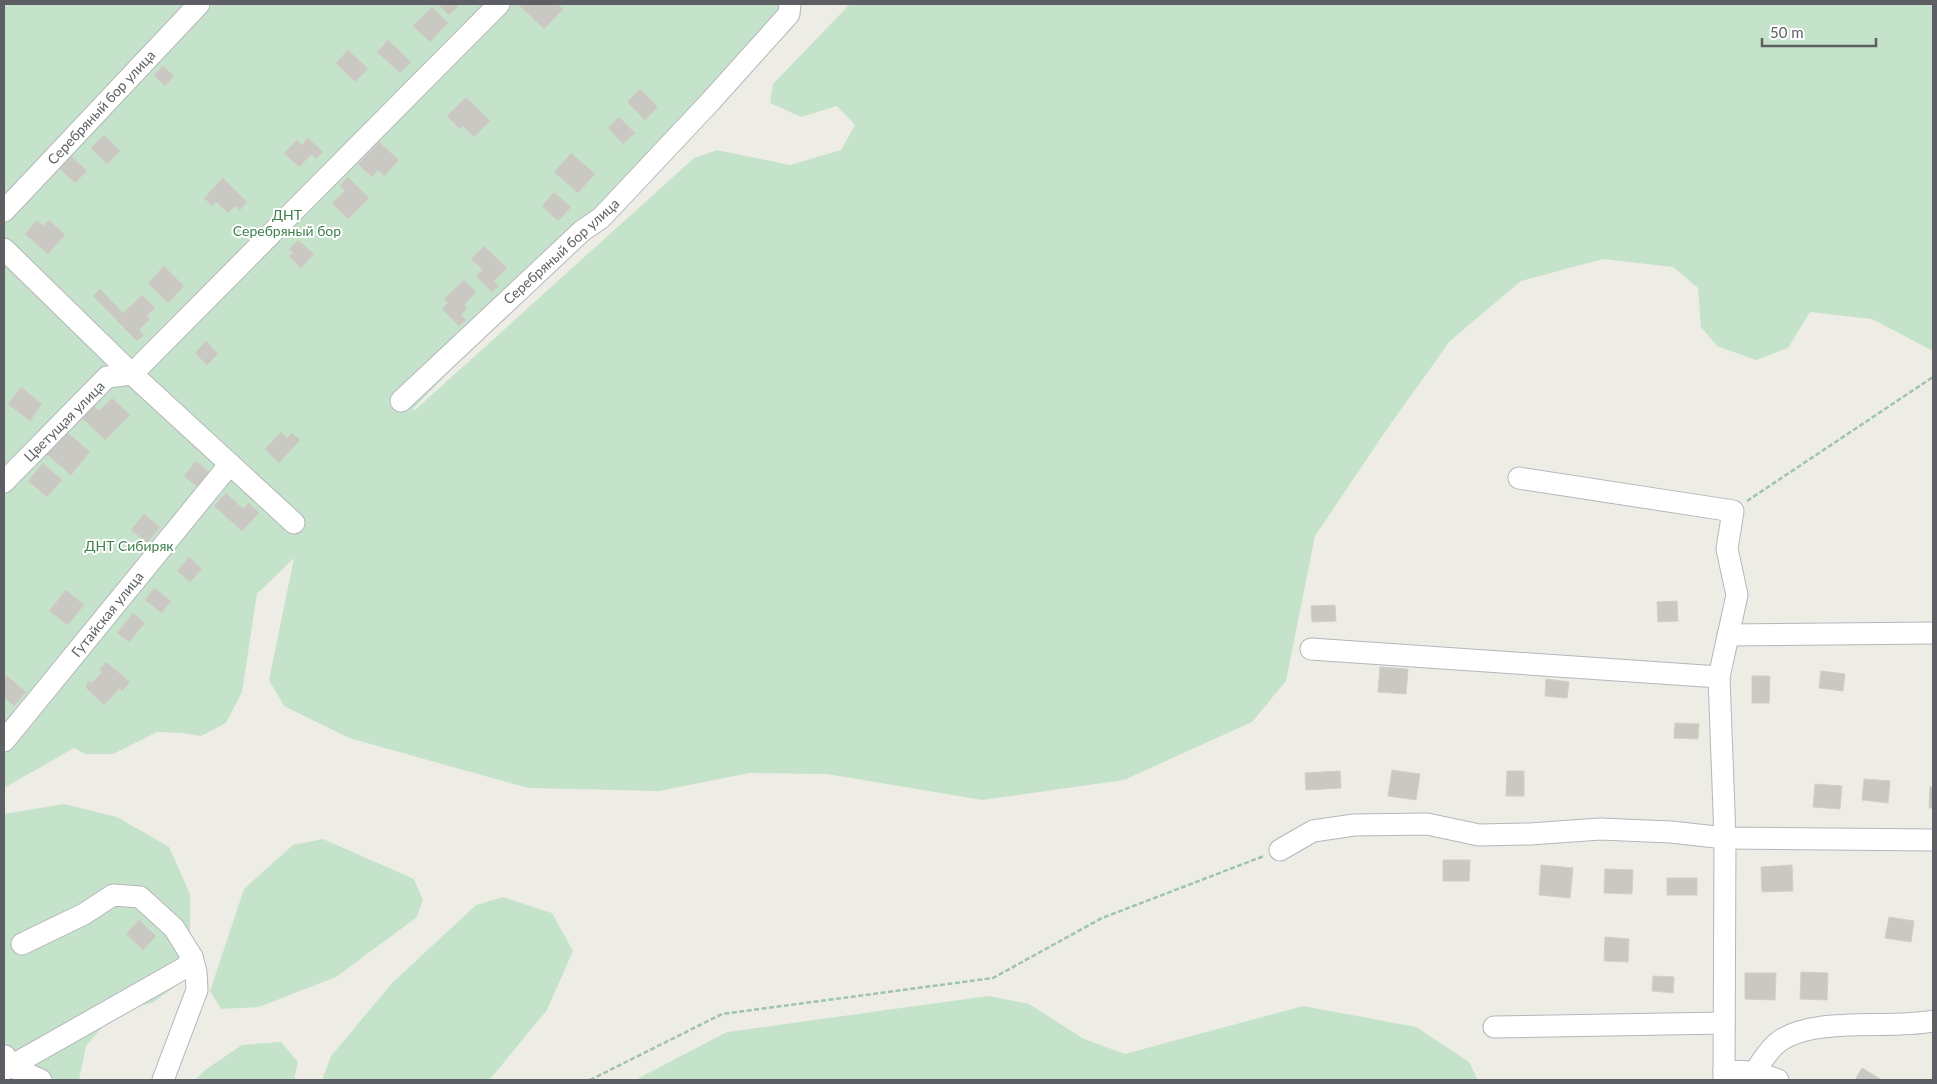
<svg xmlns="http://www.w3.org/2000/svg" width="1937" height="1084" viewBox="0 0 1937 1084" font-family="Lato,sans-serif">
	<rect width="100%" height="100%" fill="#eeede5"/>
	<!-- green -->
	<g fill="#c5e3ca">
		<path d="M4,4H785L795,14L412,410H415L694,158L717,150L790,165L841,150L855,125L837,106L801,117L770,103L773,84L850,4H1933V351L1872,319L1810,312L1788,348L1756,360L1717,346L1701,327L1698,288L1673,267L1603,259L1521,281L1450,341L1389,426L1315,536L1286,681L1252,722L1124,780L982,800L827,774L750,773L659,791L528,788L349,738L284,706L269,680L294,558L257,594L242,692L226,723L201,736L181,733L157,732L113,754H85L74,748L4,788Z"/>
		<path d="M64,804L117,817L169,847L190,894V946L183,981L152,1003L116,1011L86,1046L79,1080H4V814Z"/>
		<path d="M323,839L414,879L423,900L417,917L336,977L259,1007L221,1009L210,991L244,889L293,845Z"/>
		<path d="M503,897L552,913L573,951L547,1010L492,1077L488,1080H322L331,1056L392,983L476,905Z"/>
		<path d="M988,996L1029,1004L1084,1039L1125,1054L1303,1006L1416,1027L1469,1062L1478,1080H635L727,1032Z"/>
		<path d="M281,1042L298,1062L294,1080H195L205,1070L242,1045Z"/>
	</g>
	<!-- building -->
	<g fill="#c9c8c2" stroke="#d2d0c4">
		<path d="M438,4H461L449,15Z"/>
		<path d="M518,4H557L563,9L544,29Z"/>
		<path d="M432,7L448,23L430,42L413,26Z"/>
		<path d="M388,40L411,62L400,73L377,52Z"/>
		<path d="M348,50L368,69L355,82L336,63Z"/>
		<path d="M163,66L174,76L165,86L154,75Z"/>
		<path d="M640,89L658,107L645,120L627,102Z"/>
		<path d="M466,97L490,121L474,137L463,126L460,129L447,116Z"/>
		<path d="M619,117L635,133L623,144L608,128Z"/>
		<path d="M104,135L120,151L107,164L91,148Z"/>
		<path d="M308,138L323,152L316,159L312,154L299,167L284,153L297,140L302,145Z"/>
		<path d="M379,142L399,160L384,176L378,170L372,177L358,164Z"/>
		<path d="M571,153L595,174L578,193L554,172Z"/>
		<path d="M70,155L87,171L75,183L58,167Z"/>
		<path d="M348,177L369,198L348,219L332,203L345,191L340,186Z"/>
		<path d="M223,178L247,202L240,210L235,206L228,213L216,202L212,206L204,198Z"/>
		<path d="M554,192L571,207L558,221L542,206Z"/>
		<path d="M37,220L43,226L49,220L65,235L48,254L25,234Z"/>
		<path d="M298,240L314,254L301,268L289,256L293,253L289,249Z"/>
		<path d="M484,246L507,268L494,281L499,286L492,292L476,276L483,270L471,259Z"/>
		<path d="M164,266L184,286L168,303L148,283Z"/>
		<path d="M464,280L476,292L464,305L467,309L461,315L466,320L459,326L442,309L448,303L444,299Z"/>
		<path d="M100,289L123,313L142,295L155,308L147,315L150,319L139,330L144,335L137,341L93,296Z"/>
		<path d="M206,341L218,354L207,365L195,353Z"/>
		<path d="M21,387L42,404L30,421L8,404Z"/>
		<path d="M112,398L130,415L105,440L77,413L89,401L99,411Z"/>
		<path d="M62,428L90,452L71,475L43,451Z"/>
		<path d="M281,432L287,438L292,433L300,440L279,463L265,449Z"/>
		<path d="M196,461L209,472L197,487L184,476Z"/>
		<path d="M43,463L62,480L47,497L28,481Z"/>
		<path d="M226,493L243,509L249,503L259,513L242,531L214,506Z"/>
		<path d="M144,514L160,527L147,543L131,530Z"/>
		<path d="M189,557L202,569L190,582L177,571Z"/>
		<path d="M154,588L171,601L162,613L145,600Z"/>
		<path d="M66,590L84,605L68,625L49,611Z"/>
		<path d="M1677,601L1678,621L1658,622L1657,602Z"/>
		<path d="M1335,605L1336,621L1312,622L1311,606Z"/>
		<path d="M133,613L145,623L129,642L117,633Z"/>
		<path d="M106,662L130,682L122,691L120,688L104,705L87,689L86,685L89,681L93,682L102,672L99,670Z"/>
		<path d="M1380,667L1408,669L1406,694L1378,692Z"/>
		<path d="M1821,671L1845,674L1843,691L1819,688Z"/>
		<path d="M6,675L26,692L14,706L4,697V677Z"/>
		<path d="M1752,676H1770L1769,703H1752Z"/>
		<path d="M1546,679L1569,682L1567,698L1545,696Z"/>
		<path d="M1675,723L1699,724L1698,739L1674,738Z"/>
		<path d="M1392,770L1420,774L1416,800L1388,796Z"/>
		<path d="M1340,771L1341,788L1306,790L1305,773Z"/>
		<path d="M1507,771H1524V796H1506Z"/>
		<path d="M1864,779L1890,781L1888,803L1862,800Z"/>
		<path d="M1815,784L1842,786L1840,809L1813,807Z"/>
		<path d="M1930,787H1933V808H1929Z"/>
		<path d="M1443,860H1470L1469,881H1443Z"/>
		<path d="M1541,865L1573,868L1570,898L1539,895Z"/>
		<path d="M1792,865L1793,891L1762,892L1761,867Z"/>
		<path d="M1605,869L1633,870L1632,894L1604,893Z"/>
		<rect x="1667" y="878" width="30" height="17"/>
		<path d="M1889,917L1914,921L1911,942L1885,938Z"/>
		<path d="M139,920L156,936L143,950L126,934Z"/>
		<path d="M1605,937L1629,939L1628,962L1604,961Z"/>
		<path d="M1801,972L1828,973L1827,1000L1800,999Z"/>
		<path d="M1745,973H1776L1775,1000L1745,999Z"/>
		<path d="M1653,976L1674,977L1673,993L1652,991Z"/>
		<path d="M1862,1068L1882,1080H1855Z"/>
	</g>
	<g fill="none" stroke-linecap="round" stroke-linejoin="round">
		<!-- minor casing -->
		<g stroke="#b5b6bb" stroke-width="23">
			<g id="minor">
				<path d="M4,211L199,4"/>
				<path d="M4,249L132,374L294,523"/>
				<path d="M132,374L499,4"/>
				<path d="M401,401L582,231L601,218L710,102L789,14L790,4"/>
				<path d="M1519,478L1733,511L1727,549L1737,595L1719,677L1725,838L1724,1080"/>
				<path d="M4,482L107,377L132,374"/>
				<path d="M1728,635L1933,633"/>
				<path d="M1311,649L1719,677"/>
				<path d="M4,741L230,464"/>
				<path d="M1280,850L1313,831L1354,825L1427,824L1479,835L1530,834L1600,829L1671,832L1725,838L1933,840"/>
				<path d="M1494,1027L1724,1023"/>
				<path d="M5,1056L10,1066L41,1080"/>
				<path d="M4,1070L186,967L192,957L174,928L140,897L113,895L84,914L22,944"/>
				<path d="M1724,1071L1755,1072L1778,1080"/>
				<path d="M1755,1072C1761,1062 1767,1052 1776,1044C1809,1015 1889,1030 1933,1021"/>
				<path d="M163,1080L197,990L196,972L192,957"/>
			</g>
		</g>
		<!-- path -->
		<g stroke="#9ec3af" stroke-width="2.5" stroke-dasharray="5 2.5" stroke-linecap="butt">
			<path d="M1747,501L1933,377"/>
			<path d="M590,1080L722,1014L993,978L1102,918L1264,856"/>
		</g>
		<!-- minor -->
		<use href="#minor" stroke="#fff" stroke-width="21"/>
	</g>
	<g text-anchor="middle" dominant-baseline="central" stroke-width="4" stroke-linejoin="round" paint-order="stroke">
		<!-- street labels -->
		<g font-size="14" fill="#5d5f64" stroke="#fff">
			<text transform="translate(101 107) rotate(-47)">Серебряный бор улица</text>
			<text transform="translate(561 251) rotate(-42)">Серебряный бор улица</text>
			<text transform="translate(64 421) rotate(-45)">Цветущая улица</text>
			<text transform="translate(107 614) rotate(-51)">Гутайская улица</text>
		</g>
		<!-- park labels -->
		<g font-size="14" fill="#3f814d" stroke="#fff">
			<text x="287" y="214">ДНТ<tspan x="287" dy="16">Серебряный бор</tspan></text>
			<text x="129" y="545">ДНТ Сибиряк</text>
		</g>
	</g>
	<!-- border -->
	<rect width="1937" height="1084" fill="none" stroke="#5d5f64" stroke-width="10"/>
	<!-- scale -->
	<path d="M1762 38v8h114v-8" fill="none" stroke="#5d5f64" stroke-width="2.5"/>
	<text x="1770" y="38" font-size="15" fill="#5d5f64" stroke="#ffffff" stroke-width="4" paint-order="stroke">50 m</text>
</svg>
